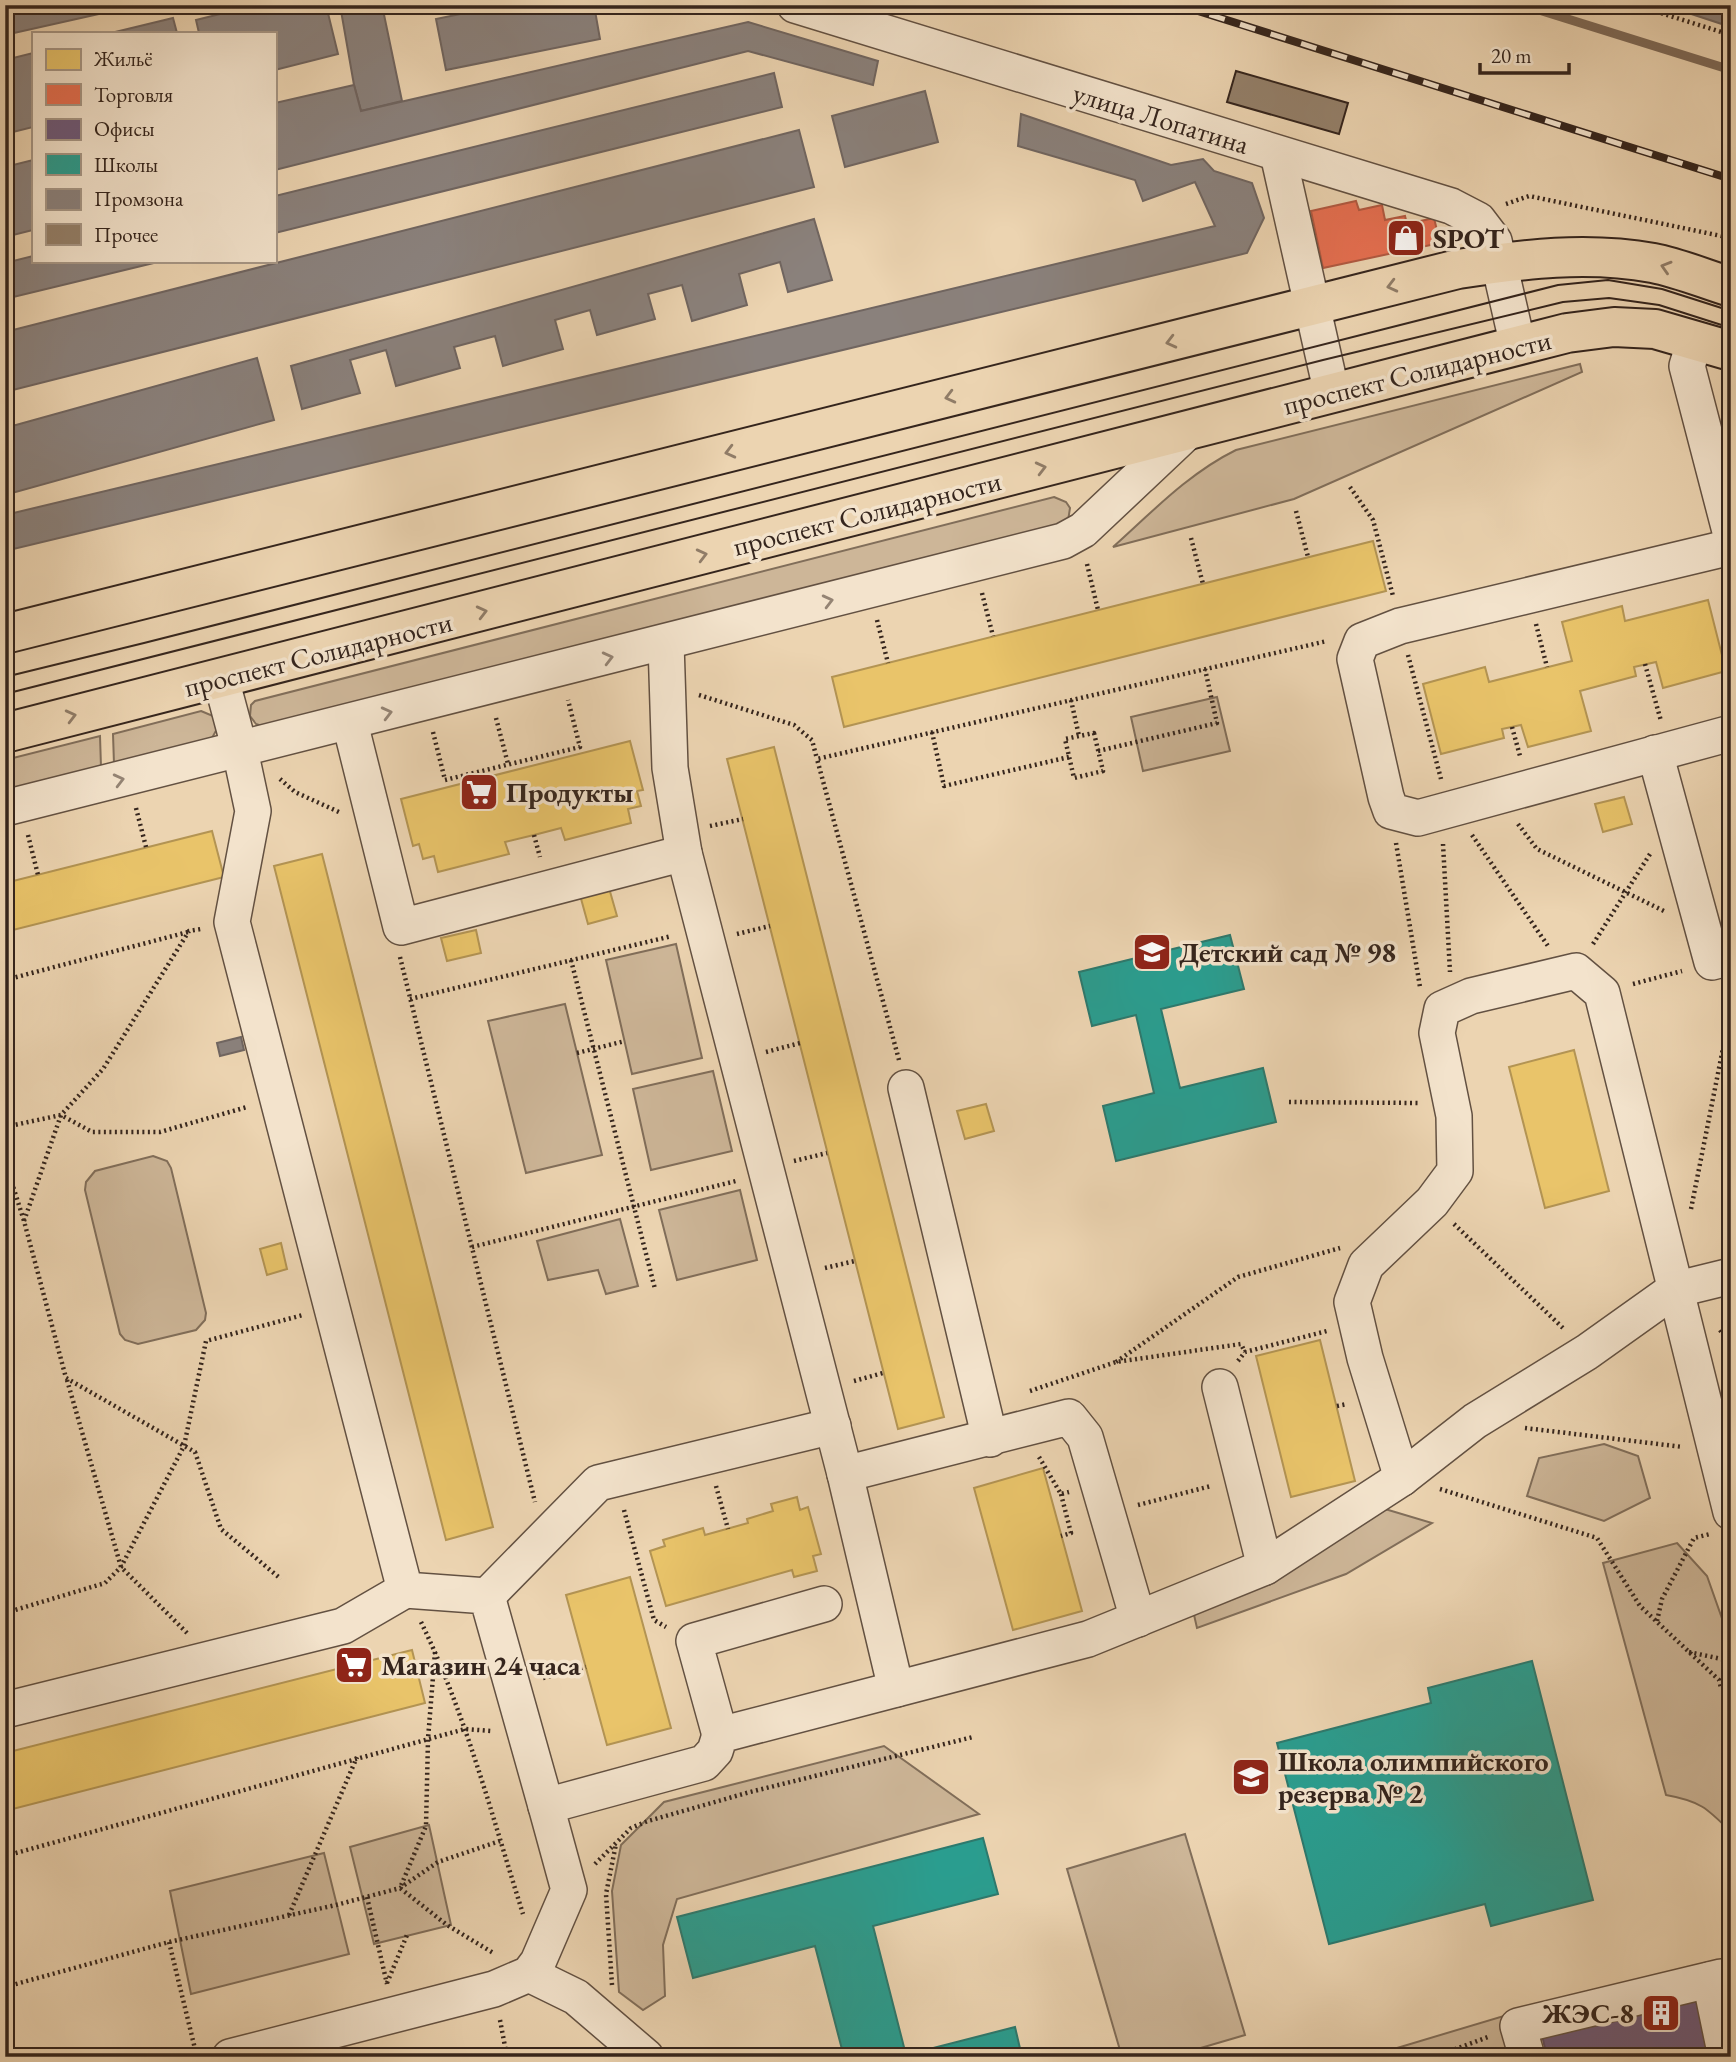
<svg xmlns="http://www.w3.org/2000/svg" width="1736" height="2062" viewBox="0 0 1736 2062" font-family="'EB Garamond',serif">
	<rect width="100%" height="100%" fill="#ecd4b1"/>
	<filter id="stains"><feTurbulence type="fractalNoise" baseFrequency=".00286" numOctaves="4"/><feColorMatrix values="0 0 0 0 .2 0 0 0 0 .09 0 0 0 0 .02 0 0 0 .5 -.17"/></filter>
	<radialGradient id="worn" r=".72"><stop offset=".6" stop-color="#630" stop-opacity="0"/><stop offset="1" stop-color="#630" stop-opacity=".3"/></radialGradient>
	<!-- green -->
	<g fill="#cdb698" stroke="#816e5a" stroke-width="2">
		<path d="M1580,364L1582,372L1294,499L1113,547C1152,512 1189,473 1236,450Z"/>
		<path d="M1054,497L1066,502L1070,508L1068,521L1061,526L262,726L256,724L250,716L251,705L255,701Z"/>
		<path d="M1217,697L1230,751L1143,771L1131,717Z"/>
		<path d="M201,711L213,716L218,727L212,738L114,764L113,734Z"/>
		<path d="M100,736L101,767L5,791V760Z"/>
		<path d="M676,944L702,1058L632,1074L606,960Z"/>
		<path d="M565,1004L602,1155L526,1173L488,1021Z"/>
		<path d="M713,1071L732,1151L651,1170L633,1089Z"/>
		<path d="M153,1156L167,1161L171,1168L206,1313L205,1320L196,1330L138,1344L125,1340L120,1334L85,1190L86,1182L95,1171Z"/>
		<path d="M740,1190L757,1260L677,1280L659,1210Z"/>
		<path d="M620,1219L638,1286L606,1294L598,1270L548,1280L537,1241Z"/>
		<path d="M1604,1444L1638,1456L1650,1498L1604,1521L1527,1496L1539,1458Z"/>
		<path d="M1385,1509L1432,1523L1346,1574L1197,1628L1192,1606Z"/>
		<path d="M1677,1543L1707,1576L1731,1644V1832C1707,1808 1700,1801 1666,1795L1603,1563Z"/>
		<path d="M884,1746L979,1814L677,1899L663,1945L665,1996L643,2010L619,1992L612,1891L621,1845L664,1802Z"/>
		<path d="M429,1825L451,1925L374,1944L350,1847Z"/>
		<path d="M1185,1834L1245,2035L1170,2057H1122L1067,1869Z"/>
		<path d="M324,1853L349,1954L191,1994L170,1891Z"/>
		<path d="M1507,2015L1511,2057H1367Z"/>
	</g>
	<!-- homes -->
	<g fill="#e9c46a" stroke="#b39453" stroke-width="2">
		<path d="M1373,541L1386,591L844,727L832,677Z"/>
		<path d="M1708,600L1726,671L1663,688L1656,662L1634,667L1636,676L1580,691L1591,731L1528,747L1521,725L1502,729L1504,738L1441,754L1423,684L1485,667L1489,682L1572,661L1562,622L1622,606L1625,621Z"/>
		<path d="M630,741L643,790L637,791L641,806L628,809L631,823L565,840L561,828L534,835L505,842L509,854L438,872L434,856L423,859L419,844L413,846L401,799Z"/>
		<path d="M774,747L944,1417L898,1429L727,759Z"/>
		<path d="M1624,797L1632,824L1603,832L1595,804Z"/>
		<path d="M212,831L224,877L5,932V883Z"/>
		<path d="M322,854L493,1527L446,1540L274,866Z"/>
		<path d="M609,888L617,916L588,924L580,895Z"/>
		<path d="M476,930L481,953L447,961L441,938Z"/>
		<path d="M1574,1050L1609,1191L1545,1208L1509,1067Z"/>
		<path d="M986,1104L994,1131L965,1139L957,1111Z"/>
		<path d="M281,1243L287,1269L267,1275L260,1249Z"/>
		<path d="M1320,1340L1355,1481L1291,1497L1256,1356Z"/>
		<path d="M1043,1468L1082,1611L1013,1630L974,1488Z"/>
		<path d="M797,1497L800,1510L808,1507L821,1554L813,1556L817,1571L794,1577L792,1570L666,1606L650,1551L665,1546L663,1540L703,1528L705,1535L748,1523L747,1519L773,1511L771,1504Z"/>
		<path d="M630,1577L671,1728L607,1745L566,1595Z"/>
		<path d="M412,1650L425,1703L5,1811V1753Z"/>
	</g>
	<!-- shops -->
	<path fill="#e76f51" stroke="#b25941" stroke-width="2" d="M1356,201L1359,210L1382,205L1385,220L1405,216L1407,224L1434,218L1440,243L1323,268L1311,211Z"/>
	<!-- offices -->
	<path fill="#6d597a" stroke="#5c495e" stroke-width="2" d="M1698,1994L1713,2057H1547L1541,2031Z"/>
	<!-- schools -->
	<g fill="#2a9d8f" stroke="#2d796d" stroke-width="2">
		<path d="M1230,935L1244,989L1161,1009L1180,1088L1263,1068L1276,1122L1116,1161L1103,1106L1154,1093L1136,1015L1092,1026L1079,972Z"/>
		<path d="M1532,1661L1593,1900L1491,1926L1485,1904L1329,1944L1277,1743L1431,1703L1428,1688Z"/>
		<path d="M983,1838L998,1894L873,1926L906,2055L1015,2027L1022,2057H844L815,1946L693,1978L677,1917Z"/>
	</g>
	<!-- industry -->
	<g fill="#8a817c" stroke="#706560" stroke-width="2">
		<path d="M5,5H139L5,35Z"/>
		<path d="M256,5H326L338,54L275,70V33H199L196,20Z"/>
		<path d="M340,5H382L402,101L361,111L354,85Z"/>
		<path d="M504,5H594L600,39L446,70L436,19Z"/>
		<path d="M1664,5H1731V27Z"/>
		<path d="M173,18L177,33H111Z"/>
		<path d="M748,22L878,61L873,85L748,51L275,170V103L354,85L361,111Z"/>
		<path d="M33,53V127L5,134V60Z"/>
		<path d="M774,73L782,107L275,233V196Z"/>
		<path d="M925,91L938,142L845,167L832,116Z"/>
		<path d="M1021,114L1171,165L1203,159L1214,171L1252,183L1264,218L1247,253L5,551V515L1215,226L1195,182L1143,201L1135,180L1018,146Z"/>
		<path d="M799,130L814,187L5,392V332Z"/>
		<path d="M33,160V230L5,237V167Z"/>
		<path d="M814,219L832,280L788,292L780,262L739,274L747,305L692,321L682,285L648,294L655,319L597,335L590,310L555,320L563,349L503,366L495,336L454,347L460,368L396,386L386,350L350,360L360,393L302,409L291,366Z"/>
		<path d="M33,256V261H162L5,299V263Z"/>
		<path d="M257,358L274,420L5,495V428Z"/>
		<path d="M241,1037L244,1050L220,1056L217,1043Z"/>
	</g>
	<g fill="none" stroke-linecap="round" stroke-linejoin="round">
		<!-- stream -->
		<path stroke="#7e6a58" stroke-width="9" d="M1523,5L1731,70"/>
	</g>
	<!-- building -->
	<path fill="#94806a" stroke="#35251d" stroke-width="2" d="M1236,71L1348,103L1339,134L1227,102Z"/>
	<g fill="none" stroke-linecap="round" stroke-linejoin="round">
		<!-- minor casing -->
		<g stroke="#635142" stroke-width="38">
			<g id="minor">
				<path d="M795,5L1451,206L1478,220L1494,241L1518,346"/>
				<path d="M1278,154L1332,394"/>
				<path d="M1695,340L1687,366L1731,535"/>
				<path d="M1731,547L1400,626L1362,641L1355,659L1386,797L1391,811L1418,818L1731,733"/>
				<path d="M666,643L670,768L684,853L845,1474"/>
				<path d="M221,679L240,750L253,811L232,922L405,1590L487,1596L546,1806"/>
				<path d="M350,723L401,927L684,853"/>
				<path d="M1655,753L1712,962L1731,957"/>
				<path d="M5,808L1063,541L1083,530L1188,431"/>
				<path d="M906,1088L990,1439"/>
				<path d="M1220,1387L1265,1567"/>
				<path d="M1402,1478L1365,1358L1352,1302L1366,1265L1432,1202L1455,1171L1454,1116L1437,1033L1442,1009L1471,996L1576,971L1602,993L1731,1512"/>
				<path d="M487,1596L598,1483L833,1426"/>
				<path d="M896,1689L845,1474L1069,1417L1085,1437L1138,1619"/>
				<path d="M5,1710L343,1626L405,1590"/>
				<path d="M720,1735L694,1641L824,1604"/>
				<path d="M529,1974L576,1997L646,2057"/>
				<path d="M1710,1980L1726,2057"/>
				<path d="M230,2057L494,1989L529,1974L538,1962L569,1890L546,1806L704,1763L715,1751L720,1735L1088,1639L1265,1567L1402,1478L1475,1421L1587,1352L1674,1290L1731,1276"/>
				<path d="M1527,2057L1518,2026L1721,1977"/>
			</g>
		</g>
		<!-- major casing -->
		<g stroke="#35251d" stroke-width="42">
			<g id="major">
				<path d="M5,634L1458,269C1524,259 1587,251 1653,263C1679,268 1705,279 1731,287"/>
				<path d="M5,733L1567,333L1614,327L1655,329L1731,351"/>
			</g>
		</g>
		<!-- path -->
		<g stroke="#35251d" stroke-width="4.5" stroke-dasharray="2 3.5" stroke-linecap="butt">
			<path d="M1635,5L1731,35"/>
			<path d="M1506,204L1529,196L1731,238"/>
			<path d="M1350,487L1373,520L1393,596"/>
			<path d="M1296,511L1308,557"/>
			<path d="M1191,538L1203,584"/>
			<path d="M1087,564L1098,610"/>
			<path d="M982,593L993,636"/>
			<path d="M877,620L888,663"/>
			<path d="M1536,624L1547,667"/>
			<path d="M1408,655L1441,779"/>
			<path d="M1645,664L1661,721"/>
			<path d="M699,695L794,725L812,740L817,759"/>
			<path d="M1071,700L1079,736"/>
			<path d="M496,718L508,764"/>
			<path d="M1512,727L1520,756"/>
			<path d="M433,732L445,780L580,747L568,700"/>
			<path d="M932,732L944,786L1069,757"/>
			<path d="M1094,733L1103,771L1074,778L1065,739Z"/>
			<path d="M1098,751L1217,723L1205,669"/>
			<path d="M280,779L295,792L339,812"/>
			<path d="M136,808L146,847"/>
			<path d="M1518,824L1537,849L1664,911"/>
			<path d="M710,826L743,819"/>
			<path d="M28,835L38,875"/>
			<path d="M534,835L540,857"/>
			<path d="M1472,835L1548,946"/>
			<path d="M1396,843L1420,987"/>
			<path d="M1443,844L1450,972"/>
			<path d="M737,934L770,926"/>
			<path d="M1593,944L1650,854"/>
			<path d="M400,957L535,1502"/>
			<path d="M571,960L655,1289"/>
			<path d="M5,980L188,932"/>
			<path d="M1633,984L1682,971"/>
			<path d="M410,999L672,936"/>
			<path d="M766,1052L800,1043"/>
			<path d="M577,1053L625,1041"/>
			<path d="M899,1060L817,759L1327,641"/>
			<path d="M1289,1102L1418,1103"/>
			<path d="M5,1127L61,1115L92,1132H160L247,1107"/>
			<path d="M5,1161L24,1221L66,1378L195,1452L221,1529L281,1579"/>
			<path d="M794,1161L827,1153"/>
			<path d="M1691,1209L1731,1008"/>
			<path d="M24,1221L61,1115L103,1069L189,931L201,929"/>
			<path d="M1454,1224L1564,1329"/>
			<path d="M472,1247L736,1181"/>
			<path d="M825,1268L855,1261"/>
			<path d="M1720,1330L1731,1345"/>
			<path d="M1238,1361L1245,1352L1327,1331"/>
			<path d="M1116,1362L1238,1277L1340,1248"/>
			<path d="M67,1380L121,1567L187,1633"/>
			<path d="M854,1381L883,1373"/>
			<path d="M1030,1391L1116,1362L1241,1344L1245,1352"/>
			<path d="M1337,1406L1347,1404"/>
			<path d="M1525,1428L1683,1447"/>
			<path d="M1039,1457L1061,1494L1069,1492"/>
			<path d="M716,1486L728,1529"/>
			<path d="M1440,1489L1597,1538L1640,1606L1719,1680L1721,1688L1731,1693"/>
			<path d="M1061,1494L1071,1533L1061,1536"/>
			<path d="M1138,1505L1211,1486"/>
			<path d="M624,1510L654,1620L666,1627"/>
			<path d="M5,1613L105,1583L121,1567L184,1446L206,1341L303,1315"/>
			<path d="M1657,1621L1662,1599L1694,1538L1710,1534"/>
			<path d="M421,1622C466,1715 492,1816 523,1914"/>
			<path d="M435,1652L428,1739L426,1826L400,1888L447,1925L495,1954"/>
			<path d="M1689,1652L1726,1660L1731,1659"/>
			<path d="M543,1678L586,1667"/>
			<path d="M5,1856L465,1729L491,1731"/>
			<path d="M595,1864L631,1828L648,1821L750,1792L973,1737"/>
			<path d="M367,1897L387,1984"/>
			<path d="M289,1915L357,1757"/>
			<path d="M169,1942L197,2057"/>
			<path d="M387,1983L407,1935"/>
			<path d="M612,1985L606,1894L616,1844"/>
			<path d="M5,1987L169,1942L336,1905L400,1888L438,1862L500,1841"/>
			<path d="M500,2020L507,2057"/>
			<path d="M1434,2057L1488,2037"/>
		</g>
		<!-- minor -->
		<use href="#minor" stroke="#f3e3cc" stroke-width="35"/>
		<!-- major -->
		<use href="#major" stroke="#ecd4b1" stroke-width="38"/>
		<!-- tram -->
		<g stroke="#35251d" stroke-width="2">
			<path d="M5,677L144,643L1558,285L1608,280L1662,289L1731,311"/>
			<path d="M5,694L1323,360L1563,302L1609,298L1659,305L1731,328"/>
		</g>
		<!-- rail casing -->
		<g stroke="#35251d" stroke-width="8">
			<path id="rail" d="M1179,5L1731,179"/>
		</g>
		<!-- rail -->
		<use href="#rail" stroke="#f3e3cc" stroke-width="5" stroke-dasharray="16" stroke-linecap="butt"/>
	</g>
	<!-- one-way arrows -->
	<defs><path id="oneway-chevron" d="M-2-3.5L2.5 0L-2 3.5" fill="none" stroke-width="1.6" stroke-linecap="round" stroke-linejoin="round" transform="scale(1.75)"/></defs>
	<g stroke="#907c67">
		<use href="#oneway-chevron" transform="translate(1666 267) rotate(-163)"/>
		<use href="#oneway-chevron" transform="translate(1392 286) rotate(166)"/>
		<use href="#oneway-chevron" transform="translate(1171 342) rotate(166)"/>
		<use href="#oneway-chevron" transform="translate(950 397) rotate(166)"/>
		<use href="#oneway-chevron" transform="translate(730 452) rotate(166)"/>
		<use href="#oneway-chevron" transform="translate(1041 468) rotate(-14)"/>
		<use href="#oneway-chevron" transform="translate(702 555) rotate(-14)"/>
		<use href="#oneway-chevron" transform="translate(482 612) rotate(-14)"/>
		<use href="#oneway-chevron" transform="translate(71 716) rotate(-14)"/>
	</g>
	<g stroke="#948474">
		<use href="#oneway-chevron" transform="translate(828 601) rotate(-14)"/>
		<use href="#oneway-chevron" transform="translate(608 658) rotate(-14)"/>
		<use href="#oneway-chevron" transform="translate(387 713) rotate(-14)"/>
		<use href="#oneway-chevron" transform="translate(119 780) rotate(-14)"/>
	</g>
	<!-- icons -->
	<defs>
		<g id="shop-square" transform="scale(2.0125)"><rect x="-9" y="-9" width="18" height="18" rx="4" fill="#8f2418" stroke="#f3e3cc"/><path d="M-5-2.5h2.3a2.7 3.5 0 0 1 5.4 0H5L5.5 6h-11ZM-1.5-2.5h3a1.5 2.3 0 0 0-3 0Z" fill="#fff"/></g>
		<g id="supermarket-square" transform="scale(2.0125)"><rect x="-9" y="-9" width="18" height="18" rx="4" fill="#8f2418" stroke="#f3e3cc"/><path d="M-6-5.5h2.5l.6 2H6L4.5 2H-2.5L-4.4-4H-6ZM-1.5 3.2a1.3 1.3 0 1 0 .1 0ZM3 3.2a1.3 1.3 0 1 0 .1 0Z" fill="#fff"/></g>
		<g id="school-square" transform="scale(2.0125)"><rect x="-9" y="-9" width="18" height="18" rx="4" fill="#8f2418" stroke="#f3e3cc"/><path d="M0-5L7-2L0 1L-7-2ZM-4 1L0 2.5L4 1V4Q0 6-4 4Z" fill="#fff"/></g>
		<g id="building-square" transform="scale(2.0125)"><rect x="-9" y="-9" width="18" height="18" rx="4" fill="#8f2418" stroke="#f3e3cc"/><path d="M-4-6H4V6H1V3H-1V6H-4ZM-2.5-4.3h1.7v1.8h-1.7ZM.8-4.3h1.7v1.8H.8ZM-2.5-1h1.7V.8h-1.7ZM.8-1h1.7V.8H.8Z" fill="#fff"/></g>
	</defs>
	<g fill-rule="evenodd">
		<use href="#shop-square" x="1406" y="238"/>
		<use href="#supermarket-square" x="479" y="792"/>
		<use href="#school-square" x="1152" y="952"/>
		<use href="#supermarket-square" x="354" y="1665"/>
		<use href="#school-square" x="1251" y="1777"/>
		<use href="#building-square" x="1661" y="2013"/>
	</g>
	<g text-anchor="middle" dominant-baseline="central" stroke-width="7" stroke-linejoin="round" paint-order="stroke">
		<!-- street labels -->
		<g font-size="28" fill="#35251d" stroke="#f3e3cc">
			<text transform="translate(1161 118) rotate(17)">улица Лопатина</text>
			<text transform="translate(1417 372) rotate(-14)">проспект Солидарности</text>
			<text transform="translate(867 513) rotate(-14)">проспект Солидарности</text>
			<text transform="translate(318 654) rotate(-14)">проспект Солидарности</text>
		</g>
		<!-- poi labels -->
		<g font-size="28" font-weight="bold" fill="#35251d" stroke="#f3e3cc" text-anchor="start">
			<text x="1433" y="238">SPOT</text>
			<text x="506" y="792">Продукты</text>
			<text x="1179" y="952">Детский сад № 98</text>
			<text x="381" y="1665">Магазин 24 часа</text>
			<text x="1278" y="1761">Школа олимпийского<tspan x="1278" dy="32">резерва № 2</tspan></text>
			<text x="1634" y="2013" text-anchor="end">ЖЭС-8</text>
		</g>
	</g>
	<!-- margin -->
	<rect width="1736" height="2062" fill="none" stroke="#ecd4b1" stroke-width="28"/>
	<rect x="7" y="7" width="1722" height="2048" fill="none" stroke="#35251d" stroke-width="3.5"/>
	<rect x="14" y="14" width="1708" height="2034" fill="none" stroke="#35251d" stroke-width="2"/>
	<!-- legend -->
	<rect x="32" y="32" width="245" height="231" fill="#f3e3cc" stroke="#a79786" stroke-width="2"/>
	<rect x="46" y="49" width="35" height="21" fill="#e9c46a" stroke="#a79786" stroke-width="2"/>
	<text x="94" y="66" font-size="21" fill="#35251d">Жильё</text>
	<rect x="46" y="84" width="35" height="21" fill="#e76f51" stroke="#a79786" stroke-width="2"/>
	<text x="94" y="102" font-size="21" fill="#35251d">Торговля</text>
	<rect x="46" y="119" width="35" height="21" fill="#6d597a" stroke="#a79786" stroke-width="2"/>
	<text x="94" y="136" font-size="21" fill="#35251d">Офисы</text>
	<rect x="46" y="154" width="35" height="21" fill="#2a9d8f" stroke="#a79786" stroke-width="2"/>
	<text x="94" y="172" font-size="21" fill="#35251d">Школы</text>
	<rect x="46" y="189" width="35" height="21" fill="#8a817c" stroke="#a79786" stroke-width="2"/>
	<text x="94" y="206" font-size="21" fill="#35251d">Промзона</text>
	<rect x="46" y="224" width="35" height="21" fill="#94806a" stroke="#a79786" stroke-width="2"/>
	<text x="94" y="242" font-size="21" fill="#35251d">Прочее</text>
	<!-- scale -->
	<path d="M1480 63v10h89v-10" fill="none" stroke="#35251d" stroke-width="3.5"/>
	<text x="1491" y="63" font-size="21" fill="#35251d" stroke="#f3e3cc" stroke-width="5" paint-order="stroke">20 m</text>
	<rect width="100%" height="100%" filter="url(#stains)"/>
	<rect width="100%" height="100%" fill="url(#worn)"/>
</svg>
